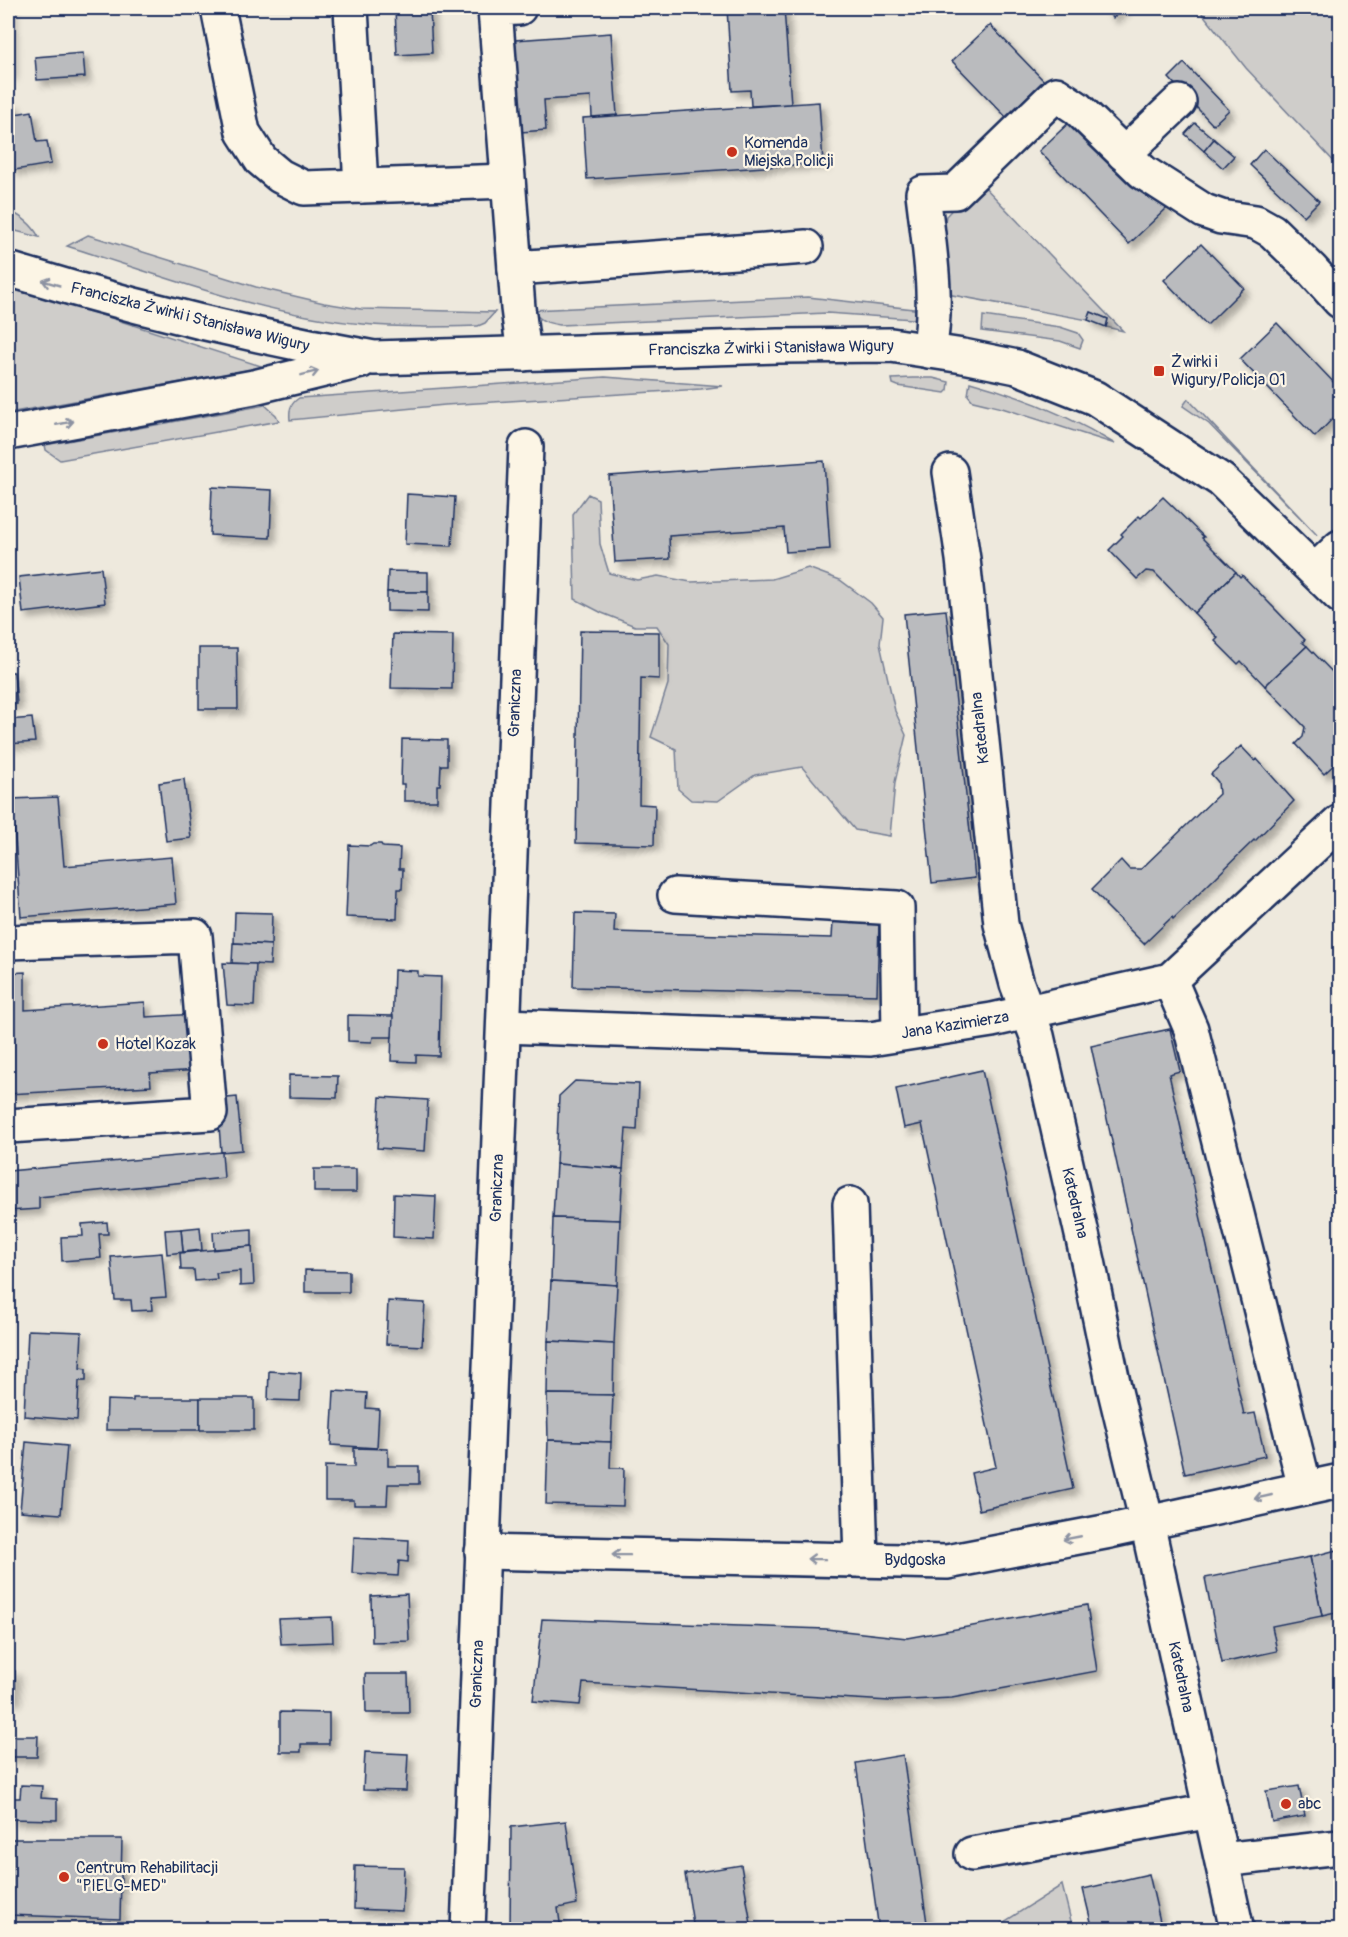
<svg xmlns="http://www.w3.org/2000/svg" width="1348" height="1937" viewBox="0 0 1348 1937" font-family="Pangolin,sans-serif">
	<defs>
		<filter id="shadow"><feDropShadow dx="5.5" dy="5.5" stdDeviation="3" flood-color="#0004"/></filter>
	</defs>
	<rect width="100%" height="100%" fill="#eee9dd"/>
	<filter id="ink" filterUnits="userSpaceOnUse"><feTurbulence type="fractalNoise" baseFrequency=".0167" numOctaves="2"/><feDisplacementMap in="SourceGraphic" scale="12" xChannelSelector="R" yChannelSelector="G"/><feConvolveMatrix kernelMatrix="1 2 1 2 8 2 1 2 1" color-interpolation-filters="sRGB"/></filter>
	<g filter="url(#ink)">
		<!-- green -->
		<g fill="#cfcdca" stroke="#757e94" stroke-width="1.5">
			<path d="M1198,8H1340V168L1246,68Z"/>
			<path d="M979,181L1123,331L1106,327L1108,319L1091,312L1088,320L947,294L944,226L946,216Z"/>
			<path d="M8,210C22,217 31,223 39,237L8,229Z"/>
			<path d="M88,235L256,287L324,303L361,309L495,312L485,323L478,326C439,327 401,328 363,324C264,315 162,276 67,246Z"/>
			<path d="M8,285L264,367L8,413Z"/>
			<path d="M808,297L922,310L920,316L913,319L827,313L560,325C547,323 540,321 532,310Z"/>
			<path d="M983,316L1060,327L1078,333L1083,340L1080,348L1060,341L982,331Z"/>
			<path d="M605,377L723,386L701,389L445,405L290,420C289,410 290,404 299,398Z"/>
			<path d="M912,378H933L949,382L948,390L945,393L898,386L893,384L892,379Z"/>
			<path d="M970,382C1022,396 1070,416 1115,444L1002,408L973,401L968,395Z"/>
			<path d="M1188,399L1317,535L1209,424L1183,406Z"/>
			<path d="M265,405L276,415L279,421L60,460L46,450L45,445Z"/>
			<path d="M588,494L598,499L600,544L609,573L637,580L658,576L691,582L772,579L808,568L840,580L871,603L883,617L880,644L895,711L906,735L895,782L890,836L855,830L802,767L755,775L718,801L691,800L678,789L676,749L651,737L668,684L669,644L657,626H635L602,613L575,599L573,514Z"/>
			<path d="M1062,1885L1073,1929H993Z"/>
		</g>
		<!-- building -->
		<g fill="#babbbe" stroke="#1b2f5e" stroke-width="1.5" filter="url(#shadow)">
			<rect x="8" y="8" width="3" height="66"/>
			<path d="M395,8H430L432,53L397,55Z"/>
			<path d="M727,8H784L791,104L751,106L750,90L732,91Z"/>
			<path d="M1104,8H1124L1113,18Z"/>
			<path d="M990,25L1044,81L1006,117L952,61Z"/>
			<path d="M611,33L617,115L592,117L591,97L544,100L546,130L521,132L515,40Z"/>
			<path d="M83,53L85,77L37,80L35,57Z"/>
			<path d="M1184,63L1229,110L1213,125L1169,78Z"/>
			<path d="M819,102L823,163L587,179L583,118Z"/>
			<path d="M14,103L15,114L32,111L37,142L47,141L51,164L15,170L8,164V104Z"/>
			<path d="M1077,115L1167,208L1129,244L1039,151Z"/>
			<path d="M1195,123L1214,139L1204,151L1185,134Z"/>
			<path d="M1214,139L1234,156L1223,168L1204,151Z"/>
			<path d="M1264,149L1319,201L1304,216L1250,165Z"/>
			<path d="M1201,244L1244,288L1207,325L1164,280Z"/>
			<path d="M1091,312L1108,319L1106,327L1088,320Z"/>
			<path d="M1277,323L1340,389V411L1315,437L1240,359Z"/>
			<path d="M824,461L830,549L786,552L784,528L669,536L670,559L615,562L609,476Z"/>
			<path d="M212,487L272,490L270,538L210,535Z"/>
			<path d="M407,494L455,497L452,546L405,544Z"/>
			<path d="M1163,497L1204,537L1202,538L1236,572L1194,613L1154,572L1146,571L1137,579L1109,550L1123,536L1121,534L1139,516L1141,518Z"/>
			<path d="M101,568L105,603L23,613L19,577Z"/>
			<path d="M388,571L428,572V592H387Z"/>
			<path d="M1236,572L1240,577L1242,575L1305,640L1302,642L1307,646L1265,686L1241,661L1238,664L1215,641L1218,638L1194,613Z"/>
			<path d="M387,592H428V612L387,611Z"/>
			<path d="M946,610L975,878L932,883L904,614Z"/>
			<path d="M580,631L659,632V679L641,678L639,804L655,805L654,845L576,843Z"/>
			<path d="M393,634L453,635L452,689L391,688Z"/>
			<path d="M1307,646L1340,680V761L1339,760L1324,774L1296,744L1303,737L1305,727L1265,686Z"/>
			<path d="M199,648H237L238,709H199Z"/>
			<path d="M8,672H14L17,704L8,705Z"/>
			<path d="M32,718L35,742L8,744V720Z"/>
			<path d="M402,739L447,740V765H441L440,785H437V801H404V784H401Z"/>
			<path d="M1241,746L1255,761L1257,759L1294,801L1255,841L1254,840L1173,919L1172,917L1144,944L1105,905L1106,904L1092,889L1121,860L1129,869H1141L1219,794L1218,782L1211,774Z"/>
			<path d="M184,779L191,838L166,841L159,783Z"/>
			<path d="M58,797L64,866L172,857L176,904L21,917L12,799Z"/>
			<path d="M373,844H381L383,847L400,848L399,869H403L402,889H398L397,919L346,917L349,845L370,846Z"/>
			<path d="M235,912L272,913L271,945L234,943Z"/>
			<path d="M575,913L615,914L614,932L832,938L833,921L879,922L877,995L573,987Z"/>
			<path d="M233,943L271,945L270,965L232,963Z"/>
			<path d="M223,963L256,964L254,1006L227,1005Z"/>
			<path d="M394,970L418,971V976L441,977L439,1056L416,1055V1062L391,1061Z"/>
			<path d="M25,972V1010L145,1002L146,1017L196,1014L200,1070L150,1073L151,1086L8,1094V973Z"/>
			<path d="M348,1015L393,1016L392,1037H373L372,1042L348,1041Z"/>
			<path d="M1170,1029L1180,1071L1169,1074L1244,1415L1255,1413L1265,1456L1185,1474L1091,1046Z"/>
			<path d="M982,1070L1073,1489L979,1510L971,1473L996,1467L922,1124L904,1128L896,1089Z"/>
			<path d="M289,1075L338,1076L337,1098L289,1097Z"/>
			<path d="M575,1081L639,1084L637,1130L626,1129L623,1169L556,1164L559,1096Z"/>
			<path d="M237,1097L242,1150L221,1152L217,1099Z"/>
			<path d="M380,1097L428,1100L425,1151L377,1148Z"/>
			<path d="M222,1152L224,1178L39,1197V1209L8,1211V1171Z"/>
			<path d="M556,1164L623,1169L620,1220L553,1218Z"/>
			<rect x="314" y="1169" width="42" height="23"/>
			<path d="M394,1194L436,1196L434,1239L393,1237Z"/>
			<path d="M553,1218L620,1220L617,1285L551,1281Z"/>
			<path d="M107,1222L108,1234H99L101,1258L62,1261L61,1237L83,1236L82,1224Z"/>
			<path d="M200,1227L202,1250L183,1252L181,1229Z"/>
			<path d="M181,1229L183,1252L167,1254L165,1230Z"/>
			<path d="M252,1229V1246L214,1249L213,1232Z"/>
			<path d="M252,1246L254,1285L240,1286V1271L216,1273L217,1279L195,1281L194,1270H181L180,1253Z"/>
			<path d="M162,1253L166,1297L151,1298L152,1310L132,1311L131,1300H115L111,1257Z"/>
			<path d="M305,1270L349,1271V1292H305Z"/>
			<path d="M551,1281L617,1285L614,1344L548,1341Z"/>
			<path d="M388,1301L425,1303L422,1346L386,1344Z"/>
			<path d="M28,1330L82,1332L80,1368L86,1369V1381H79L77,1420L24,1416Z"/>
			<path d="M548,1341L614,1344L613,1395L547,1394Z"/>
			<path d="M269,1371L301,1373L300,1401L268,1400Z"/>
			<path d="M334,1391L367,1393L366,1408L379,1409L377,1448L331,1445Z"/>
			<path d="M547,1394L613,1395L611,1442L548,1440Z"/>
			<path d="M133,1398H200V1430H106L107,1400L133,1401Z"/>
			<rect x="200" y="1398" width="54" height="32"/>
			<path d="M548,1440L611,1442L610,1468H624L623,1506L546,1504Z"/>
			<path d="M26,1442L67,1446L61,1514L20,1511Z"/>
			<path d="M354,1448L388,1449V1466H419V1484H388L387,1505H354V1500H325V1466L354,1467Z"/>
			<path d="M354,1537L409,1540L408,1562L399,1561L398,1576L352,1573Z"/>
			<path d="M1340,1549V1612L1322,1616L1310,1557Z"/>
			<path d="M1310,1557L1322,1616L1272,1626L1277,1651L1222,1663L1205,1578Z"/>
			<path d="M407,1594L409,1641L372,1642L371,1596Z"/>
			<path d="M1087,1605L1097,1671L952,1698L889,1701L583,1683L580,1705L533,1701L542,1619L826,1629L907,1638Z"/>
			<path d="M332,1617L333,1642L281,1644L279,1619Z"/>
			<rect x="8" y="1671" width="7" height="28"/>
			<path d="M365,1674H408L409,1713H366Z"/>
			<path d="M280,1712L329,1713V1744H301V1752H280Z"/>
			<path d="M8,1736H38L37,1757H8Z"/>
			<path d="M365,1752L408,1754L406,1791L363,1790Z"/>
			<path d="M903,1755L928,1930H879L856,1763Z"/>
			<path d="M21,1785L42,1786L41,1798L57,1799V1820L10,1819V1798H20Z"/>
			<path d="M1299,1786L1305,1816L1272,1822L1266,1791Z"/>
			<path d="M566,1821L577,1904L558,1908L561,1930H510L511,1827Z"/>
			<path d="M8,1839H122L120,1919L8,1915Z"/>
			<path d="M741,1865L752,1930H694L685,1874Z"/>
			<path d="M355,1866L404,1867L402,1911L354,1909Z"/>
			<path d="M1149,1874L1162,1930H1093L1083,1889Z"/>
		</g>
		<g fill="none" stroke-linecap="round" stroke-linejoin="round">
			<!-- minor casing -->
			<g stroke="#1b2f5e" stroke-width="38">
				<g id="minor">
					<path d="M218,8L243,132L261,160L280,176L304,188L508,181"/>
					<path d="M351,8L361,186"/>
					<path d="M519,8L495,9L518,308L524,354"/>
					<path d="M1124,154L1179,102"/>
					<path d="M515,268L806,247"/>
					<path d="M8,269C128,306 250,336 374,358L778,346L891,345L963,356L1017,367L1095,398L1221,480L1340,596"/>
					<path d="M929,351C939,299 929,246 923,193L955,192L1056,94L1077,108L1143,172L1204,211L1221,217L1256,222L1272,231L1311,269L1340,301"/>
					<path d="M8,433L254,387L361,361"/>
					<path d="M950,472L963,559L1001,924L1017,984L1037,1036L1088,1261L1114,1387L1147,1523L1237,1930"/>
					<path d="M1315,571L1340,547"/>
					<path d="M675,895L897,908L899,1033"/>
					<path d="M8,942L195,936L210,1113L8,1126"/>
					<path d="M1170,980L1191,1029L1305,1488"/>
					<path d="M504,1026L870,1039L992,1020L1170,980L1340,822"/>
					<path d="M850,1204L861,1560"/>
					<path d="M482,1552L947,1562L1110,1531L1340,1481"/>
					<path d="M972,1854L1211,1811"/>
					<path d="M1222,1860L1340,1847"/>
					<path d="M468,1930L526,447"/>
				</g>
			</g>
			<!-- minor -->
			<use href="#minor" stroke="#fcf5e5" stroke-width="33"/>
		</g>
		<!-- one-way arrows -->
		<defs><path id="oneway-shaft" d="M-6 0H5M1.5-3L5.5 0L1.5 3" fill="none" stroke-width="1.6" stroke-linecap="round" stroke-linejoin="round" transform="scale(1.5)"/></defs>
		<g stroke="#8c92a2">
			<use href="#oneway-shaft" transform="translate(51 283) rotate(-164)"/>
			<use href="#oneway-shaft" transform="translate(310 373) rotate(-14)"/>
			<use href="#oneway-shaft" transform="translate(65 423) rotate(-11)"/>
			<use href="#oneway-shaft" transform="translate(1263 1497) rotate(167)"/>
			<use href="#oneway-shaft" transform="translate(1072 1538) rotate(169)"/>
			<use href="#oneway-shaft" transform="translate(621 1555) rotate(-179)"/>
			<use href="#oneway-shaft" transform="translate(816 1559) rotate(-179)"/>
		</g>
	</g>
	<!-- markers -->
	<g fill="#c8321e" stroke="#fcf5e5" stroke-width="2">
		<circle cx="732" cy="152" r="6"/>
		<rect x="1153" y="365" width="12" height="12" rx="3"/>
		<circle cx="103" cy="1044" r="6"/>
		<circle cx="1286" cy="1804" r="6"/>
		<circle cx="64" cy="1877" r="6"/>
	</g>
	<g text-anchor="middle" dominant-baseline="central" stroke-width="4.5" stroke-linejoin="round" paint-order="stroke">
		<!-- poi labels -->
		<g font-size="16" fill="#1b2f5e" stroke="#fcf5e5" text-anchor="start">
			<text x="744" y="143">Komenda<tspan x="744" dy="18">Miejska Policji</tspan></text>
			<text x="1171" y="362">Żwirki i<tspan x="1171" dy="18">Wigury/Policja 01</tspan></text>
			<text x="115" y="1044">Hotel Kozak</text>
			<text x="1298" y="1804">abc</text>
			<text x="76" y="1868">Centrum Rehabilitacji<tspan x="76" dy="18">"PIELG-MED"</tspan></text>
		</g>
		<!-- street labels -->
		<g font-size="16" fill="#1b2f5e" stroke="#fcf5e5">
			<text transform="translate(190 317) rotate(14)">Franciszka Żwirki i Stanisława Wigury</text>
			<text transform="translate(771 348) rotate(-1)">Franciszka Żwirki i Stanisława Wigury</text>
			<text transform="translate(515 703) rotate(-88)">Graniczna</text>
			<text transform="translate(980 728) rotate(-96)">Katedralna</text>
			<text transform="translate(955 1025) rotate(-9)">Jana Kazimierza</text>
			<text transform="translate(497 1188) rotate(-88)">Graniczna</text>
			<text transform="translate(1075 1203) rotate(77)">Katedralna</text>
			<text x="915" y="1560">Bydgoska</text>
			<text transform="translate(477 1674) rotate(-88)">Graniczna</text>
			<text transform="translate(1181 1677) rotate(78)">Katedralna</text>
		</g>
	</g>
	<!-- margin -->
	<rect width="1348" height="1937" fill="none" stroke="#fcf5e5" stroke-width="30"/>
	<rect x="15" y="15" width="1318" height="1907" fill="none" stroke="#1b2f5e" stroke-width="2" filter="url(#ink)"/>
</svg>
